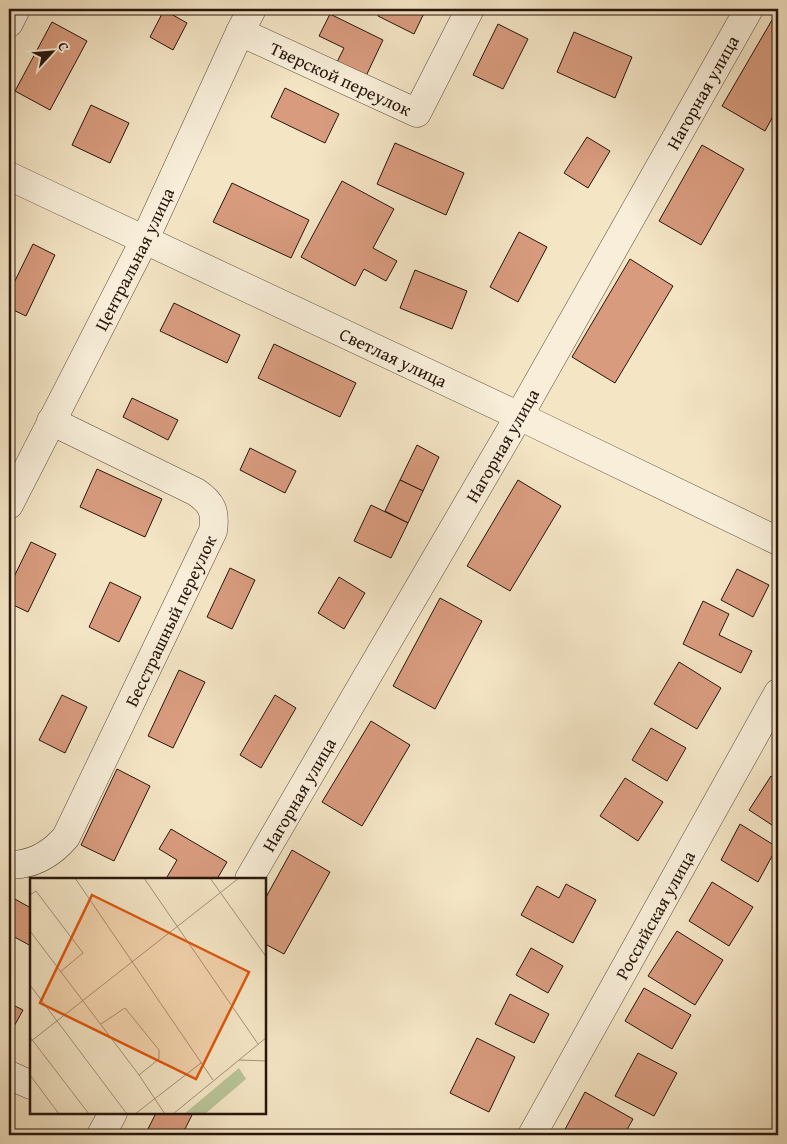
<svg xmlns="http://www.w3.org/2000/svg" width="787" height="1144" viewBox="0 0 787 1144" font-family="'Gentium Book Plus',serif">
	<rect width="100%" height="100%" fill="#f4e5c5"/>
	<filter id="stains"><feTurbulence type="fractalNoise" baseFrequency=".004" numOctaves="4"/><feColorMatrix values="0 0 0 0 .2 0 0 0 0 .09 0 0 0 0 .02 0 0 0 .5 -.17"/></filter>
	<radialGradient id="worn" r=".72"><stop offset=".6" stop-color="#630" stop-opacity="0"/><stop offset="1" stop-color="#630" stop-opacity=".3"/></radialGradient>
	<!-- building -->
	<g fill="#d89b7e" stroke="#28160c">
		<path d="M381,9H426L414,34L378,16Z"/>
		<path d="M164,10L187,23L173,50L150,37Z"/>
		<path d="M330,14L383,40L366,76L337,62L344,48L319,36Z"/>
		<path d="M772,20L778,24V107L765,131L722,106Z"/>
		<path d="M52,22L87,41L50,110L15,91Z"/>
		<path d="M498,24L528,39L503,89L473,75Z"/>
		<path d="M574,32L632,57L615,98L557,72Z"/>
		<path d="M285,88L339,114L325,143L271,117Z"/>
		<path d="M91,105L129,123L110,163L72,145Z"/>
		<path d="M587,137L610,151L588,188L564,173Z"/>
		<path d="M395,143L464,173L446,215L377,184Z"/>
		<path d="M702,145L744,169L701,245L659,221Z"/>
		<path d="M342,181L394,209L373,248L397,261L386,281L364,269L355,286L301,257Z"/>
		<path d="M232,183L309,220L291,258L213,222Z"/>
		<path d="M519,232L547,247L518,302L490,287Z"/>
		<path d="M33,244L55,255L26,316L9,308V293Z"/>
		<path d="M630,259L673,286L615,383L572,357Z"/>
		<path d="M415,270L467,291L452,329L400,308Z"/>
		<path d="M174,303L240,335L227,363L160,331Z"/>
		<path d="M274,344L356,383L340,417L258,378Z"/>
		<path d="M132,398L178,420L168,440L123,417Z"/>
		<path d="M417,445L439,457L423,491L400,480Z"/>
		<path d="M250,448L296,471L285,493L240,470Z"/>
		<path d="M97,469L162,499L145,537L80,507Z"/>
		<path d="M400,480L423,491L408,523L385,511Z"/>
		<path d="M518,480L561,506L510,591L467,566Z"/>
		<path d="M371,505L408,523L391,558L354,541Z"/>
		<path d="M31,542L56,554L28,612L9,603V587Z"/>
		<path d="M230,568L255,580L232,629L207,617Z"/>
		<path d="M737,569L769,585L753,617L721,600Z"/>
		<path d="M339,577L365,593L344,629L318,613Z"/>
		<path d="M110,582L141,597L119,642L89,627Z"/>
		<path d="M440,598L482,621L435,709L393,686Z"/>
		<path d="M703,601L729,614L719,635L752,651L741,673L683,644Z"/>
		<path d="M679,662L721,688L697,729L654,704Z"/>
		<path d="M179,670L205,682L173,748L148,736Z"/>
		<path d="M62,695L87,707L65,753L39,740Z"/>
		<path d="M275,695L296,708L261,768L240,755Z"/>
		<path d="M371,721L410,745L362,826L322,802Z"/>
		<path d="M651,728L686,748L667,781L632,760Z"/>
		<path d="M117,769L150,786L114,861L81,845Z"/>
		<path d="M771,776L778,780V829L749,810Z"/>
		<path d="M625,778L663,802L638,841L600,816Z"/>
		<path d="M740,824L777,847L758,882L721,860Z"/>
		<path d="M171,829L227,862L217,879H169L167,877L177,860L159,849Z"/>
		<path d="M292,850L330,872L284,954L265,944V899Z"/>
		<path d="M712,882L753,907L729,946L689,921Z"/>
		<path d="M566,884L596,900L573,943L521,915L537,886L559,898Z"/>
		<path d="M13,898L31,908V946L9,934V906Z"/>
		<path d="M677,931L723,960L695,1005L648,976Z"/>
		<path d="M531,948L563,966L548,993L516,975Z"/>
		<path d="M644,988L691,1015L672,1049L625,1021Z"/>
		<path d="M510,994L549,1014L534,1043L495,1024Z"/>
		<path d="M9,1003L23,1010L12,1030L9,1029Z"/>
		<path d="M477,1038L515,1057L489,1112L450,1093Z"/>
		<path d="M638,1053L677,1073L654,1116L615,1096Z"/>
		<path d="M585,1092L633,1119L624,1135H562Z"/>
		<path d="M156,1113H187L192,1115L182,1135H145Z"/>
	</g>
	<g fill="none" stroke-linecap="round" stroke-linejoin="round">
		<!-- minor casing -->
		<g stroke="#5b4a3a" stroke-width="29">
			<g id="minor">
				<path d="M9,23L16,9"/>
				<path id="s1" d="M240,32L417,113L470,9"/>
				<path id="s2" d="M9,176L519,416L778,541"/>
				<path id="s3" d="M9,505L144,241L240,32L252,9"/>
				<path id="s4" d="M9,863C13,865 16,865 21,864C40,861 54,851 66,837L213,531C216,511 212,503 196,492L51,421"/>
				<path id="s5" d="M249,879L519,416L749,9"/>
				<path d="M9,1075L31,1085"/>
				<path d="M101,1135L113,1113"/>
				<path id="s6" d="M532,1135L778,693"/>
			</g>
		</g>
		<!-- minor -->
		<use href="#minor" stroke="#f8eed9" stroke-width="28"/>
	</g>
	<g text-anchor="middle" dominant-baseline="central" stroke-width="5" stroke-linejoin="round" paint-order="stroke">
		<!-- street labels -->
		<g font-size="18" fill="#28160c" stroke="#f8eed9">
			<text stroke="none"><textPath href="#s1" startOffset="111">Тверской переулок</textPath></text>
			<text stroke="none"><textPath href="#s5" startOffset="908">Нагорная улица</textPath></text>
			<text stroke="none"><textPath href="#s3" startOffset="276">Центральная улица</textPath></text>
			<text stroke="none"><textPath href="#s2" startOffset="425">Светлая улица</textPath></text>
			<text stroke="none"><textPath href="#s5" startOffset="502">Нагорная улица</textPath></text>
			<text stroke="none"><textPath href="#s4" startOffset="306">Бесстрашный переулок</textPath></text>
			<text stroke="none"><textPath href="#s5" startOffset="98">Нагорная улица</textPath></text>
			<text stroke="none"><textPath href="#s6" startOffset="252">Российская улица</textPath></text>
		</g>
	</g>
	<!-- overview -->
	<g transform="translate(30 878)">
		<rect width="236" height="236" fill="#f4e5c5"/>
		<path d="M209,190L216,201L175,236H154Z" fill="#b8c598"/>
		<path fill="none" stroke="#a2927b" stroke-width="1" d="M45,0L183,202M114,0L228,166M180,0L237,80M0,17L6,13L53,75L30,94M0,53L109,197L135,236M0,107L97,236M71,146L95,130L129,172V181L109,197M0,159L59,236M0,164L209,0M209,182L237,159M0,197L29,236M105,236L171,185M143,236L209,182L237,183"/>
		<path fill="#de560c" fill-opacity="0.15" stroke="#de560c" stroke-width="2.5" d="M62,17L219,94L166,201L10,125Z"/>
		<rect width="236" height="236" fill="none" stroke="#28160c" stroke-width="2.5"/>
	</g>
	<!-- margin -->
	<rect width="787" height="1144" fill="none" stroke="#f4e5c5" stroke-width="30"/>
	<rect x="10" y="10" width="767" height="1124" fill="none" stroke="#28160c" stroke-width="2.5"/>
	<rect x="15" y="15" width="757" height="1114" fill="none" stroke="#28160c"/>
	<!-- north arrow -->
	<g transform="translate(52 52) rotate(64)" stroke="#f8eed9" stroke-width="4" paint-order="stroke">
	<path d="M0-4L9 19L0 12L-9 19Z" fill="#28160c"/>
	<text y="-8" font-size="14" font-weight="bold" text-anchor="middle" fill="#28160c">С</text>
	</g>
	<rect width="100%" height="100%" filter="url(#stains)"/>
	<rect width="100%" height="100%" fill="url(#worn)"/>
</svg>
